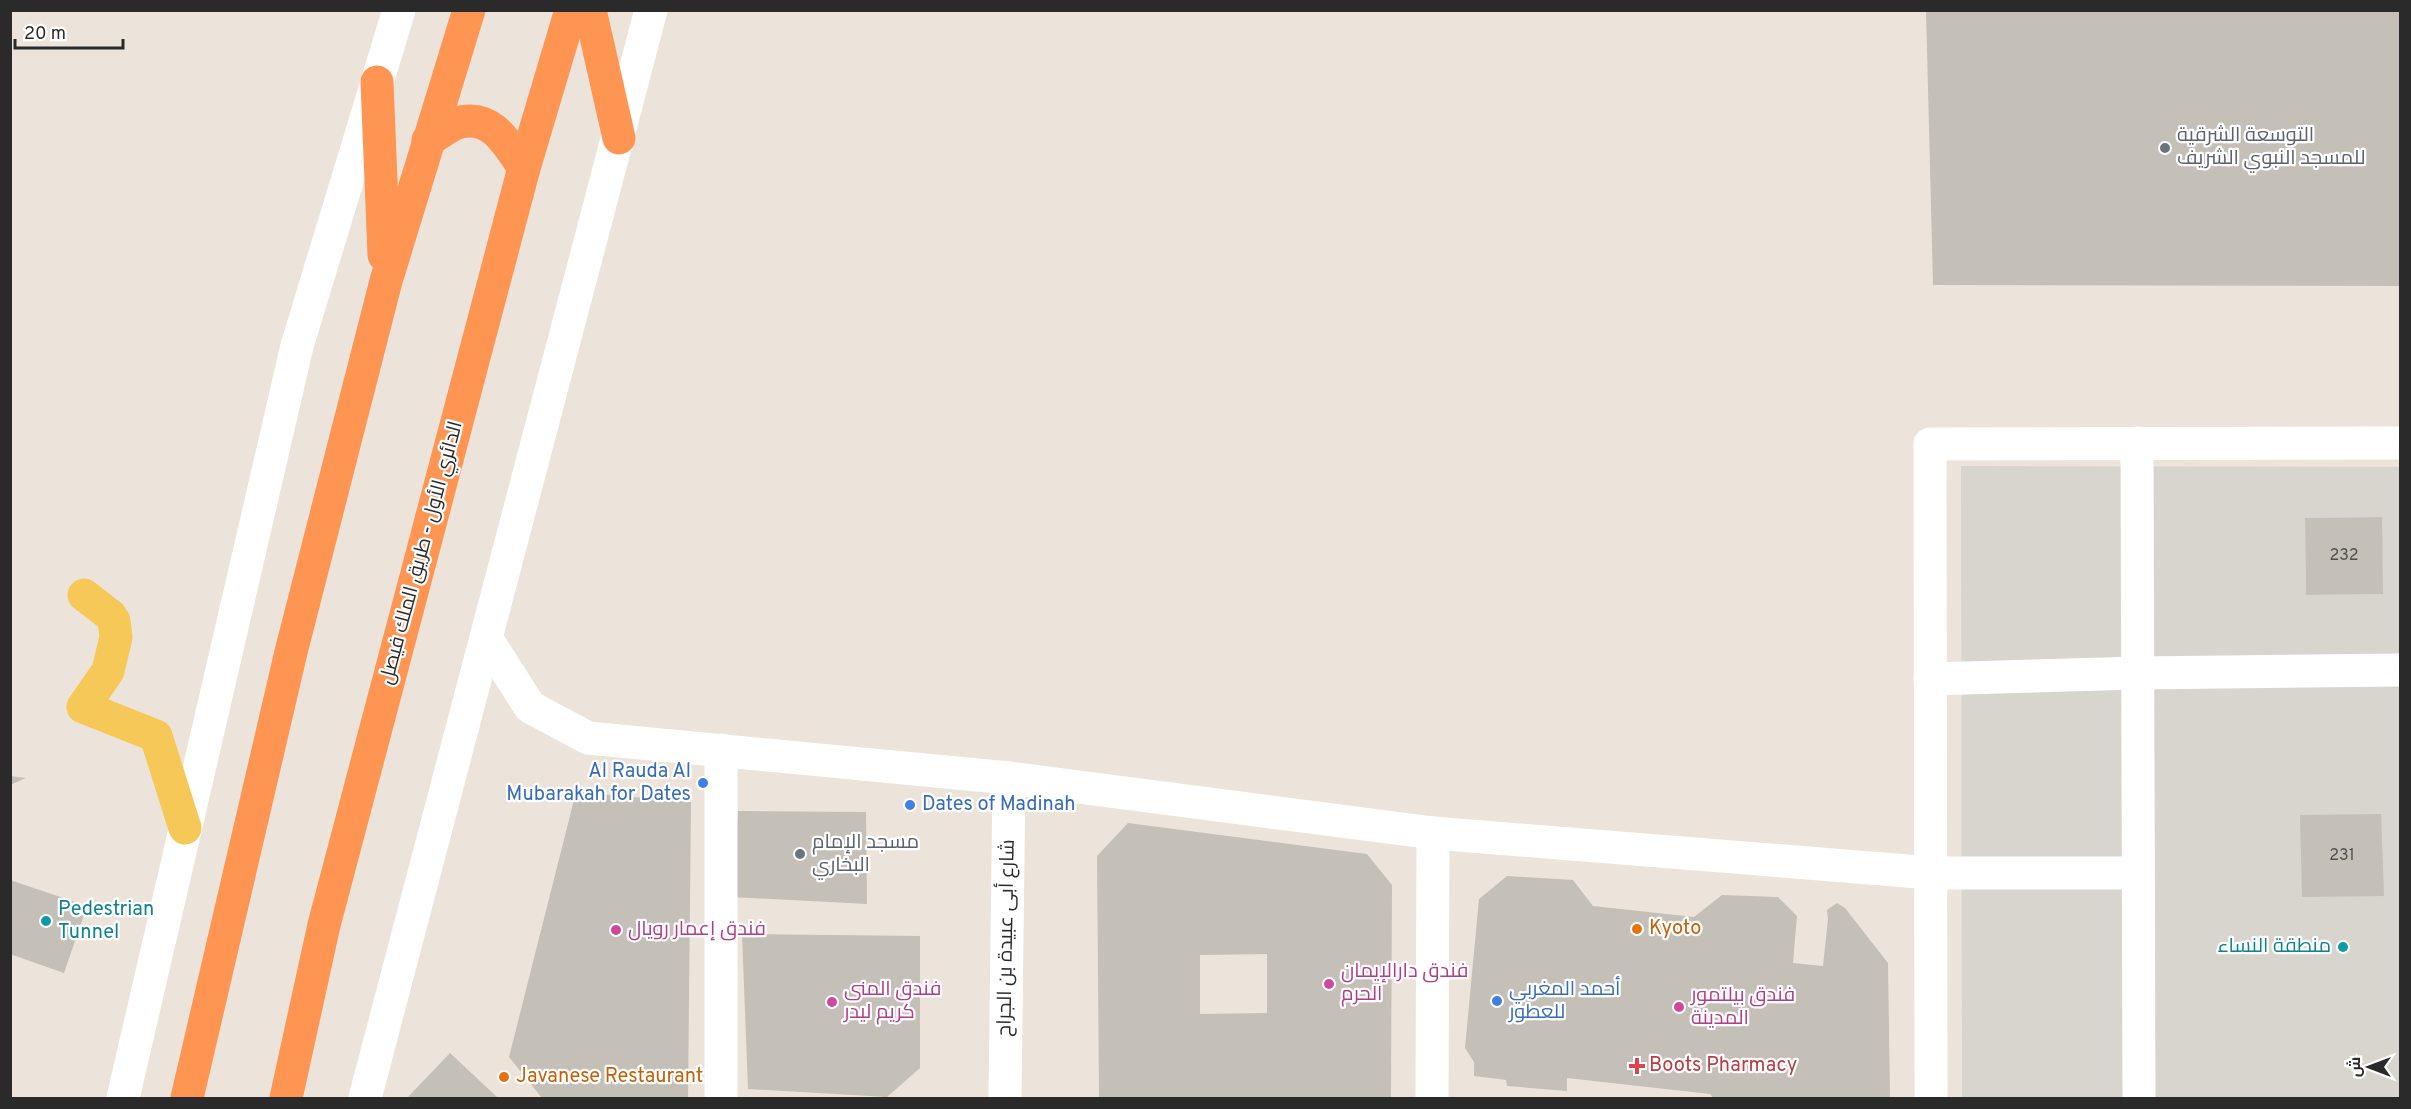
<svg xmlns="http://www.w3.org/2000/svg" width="2411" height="1109" viewBox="0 0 2411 1109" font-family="Overpass,Cairo,sans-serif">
	<rect width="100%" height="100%" fill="#ece4db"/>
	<!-- plaza -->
	<path fill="#d8d4ce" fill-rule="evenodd" d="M1961,466L2400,467V1098H1962ZM2382,517V594L2306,595L2305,518Z"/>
	<!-- building -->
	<g fill="#c4bfb7" fill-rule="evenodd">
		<path d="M1926,10H2400V286L1933,285Z"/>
		<path d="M2382,517L2383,594L2306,595L2305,518Z"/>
		<path d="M10,776L26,778L10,785Z"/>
		<path d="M576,792L691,802L688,1098H542L509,1057Z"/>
		<path d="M738,811L866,812L867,904L731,897Z"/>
		<path d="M2381,814L2384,896L2302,897L2300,815Z"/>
		<path d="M1128,823L1367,854L1392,885L1391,1098H1099L1097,856ZM1267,954V1013L1200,1014V955Z"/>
		<path d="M1507,876L1573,880L1593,906L1694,917L1722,895L1778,897L1797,916L1793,963L1823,966L1828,919L1827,910L1837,903L1845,908L1888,963L1890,1098H1713L1710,1094L1567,1078V1091L1507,1086L1506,1080L1474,1076V1062L1465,1048L1479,899Z"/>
		<path d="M10,880L87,906L64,973L10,954Z"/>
		<path d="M742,934L920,936V1068L887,1097L748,1089Z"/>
		<path d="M450,1053L498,1098H407Z"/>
	</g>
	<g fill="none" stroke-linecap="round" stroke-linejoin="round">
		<!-- street -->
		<g stroke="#fff" stroke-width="33">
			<path d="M2137,443L2139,1098"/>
			<path d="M486,638L530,707L588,738L1009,778L1433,833L1932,873H2138"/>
			<path d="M1930,679L2138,673L2400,670"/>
			<path d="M721,750V1098"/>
			<path d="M1005,1098L1009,778"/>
			<path d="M1432,1098L1433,833"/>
			<path d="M1931,1098L1930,444L2400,443"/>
		</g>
		<!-- secondary -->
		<g stroke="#fff" stroke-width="33">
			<path d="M123,1098L297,346L399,10"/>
			<path d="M365,1098L651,10"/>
		</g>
		<!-- primary -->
		<path stroke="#f5c857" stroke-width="33" d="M84,595L110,615L114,621L116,637L108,671L83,707L156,736L185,828"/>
		<!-- highway -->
		<g stroke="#ff9553" stroke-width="33">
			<path d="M590,10L619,138"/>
			<path d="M377,82L384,255"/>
			<path d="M428,140C438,135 450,124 461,122C493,115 508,145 524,168"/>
			<path d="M187,1098L291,652L386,281L469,10"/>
			<path d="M286,1098L324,925L524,168L571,10"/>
		</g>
	</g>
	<!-- markers -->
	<g fill="#6b7280" stroke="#fff" stroke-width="2">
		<circle cx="2165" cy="148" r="6"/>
		<circle cx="800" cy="854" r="6"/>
	</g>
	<g fill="#3f7fe0" stroke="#fff" stroke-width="2">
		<circle cx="703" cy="783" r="6"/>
		<circle cx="910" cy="805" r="6"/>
		<circle cx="1497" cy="1001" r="6"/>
	</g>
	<g fill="#0f9aa8" stroke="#fff" stroke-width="2">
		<circle cx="46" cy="921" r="6"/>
		<circle cx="2343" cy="947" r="6"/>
	</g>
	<g fill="#e8710a" stroke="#fff" stroke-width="2">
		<circle cx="1637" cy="929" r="6"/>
		<circle cx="504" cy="1077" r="6"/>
	</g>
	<g fill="#d1479c" stroke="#fff" stroke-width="2">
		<circle cx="616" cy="930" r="6"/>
		<circle cx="1329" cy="984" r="6"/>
		<circle cx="832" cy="1002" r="6"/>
		<circle cx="1679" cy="1007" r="6"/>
	</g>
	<path fill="#e0444e" stroke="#fff" stroke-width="2" d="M1634 1057h6v6h6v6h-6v6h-6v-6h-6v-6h6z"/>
	<g text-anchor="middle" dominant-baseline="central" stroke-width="4.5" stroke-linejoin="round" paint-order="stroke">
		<!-- number labels -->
		<g font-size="16" fill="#504f4d">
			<text x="2344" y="556">232</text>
			<text x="2342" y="856">231</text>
		</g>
		<!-- worship labels -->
		<g font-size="20" fill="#5b616d" stroke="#fff" text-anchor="start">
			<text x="2177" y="136">التوسعة الشرقية<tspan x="2177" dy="23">للمسجد النبوي الشريف</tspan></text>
			<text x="812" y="843">مسجد الإمام<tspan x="812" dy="23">البخاري</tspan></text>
		</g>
		<!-- street labels -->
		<g font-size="20" fill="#2a2a2a" stroke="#fff">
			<text transform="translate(422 553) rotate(-75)">الدائري الأول - طريق الملك فيصل</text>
			<text transform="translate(1007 938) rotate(-89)">شارع أبى عبيدة بن الجراح</text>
		</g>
		<!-- shop labels -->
		<g font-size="20" fill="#366cbe" stroke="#fff" text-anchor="start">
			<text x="691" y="772" text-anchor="end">Al Rauda Al<tspan x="691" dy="23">Mubarakah for Dates</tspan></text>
			<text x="922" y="805">Dates of Madinah</text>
			<text x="1509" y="990">أحمد المغربي<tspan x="1509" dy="23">للعطور</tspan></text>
		</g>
		<!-- culture labels -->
		<g font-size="20" fill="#0d838f" stroke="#fff" text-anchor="start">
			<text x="58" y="910">Pedestrian<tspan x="58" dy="23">Tunnel</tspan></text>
			<text x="2331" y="947" text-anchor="end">منطقة النساء</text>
		</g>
		<!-- food labels -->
		<g font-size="20" fill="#c56008" stroke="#fff" text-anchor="start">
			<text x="1649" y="929">Kyoto</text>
			<text x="516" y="1077">Javanese Restaurant</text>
		</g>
		<!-- hotel labels -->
		<g font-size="20" fill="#b23c85" stroke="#fff" text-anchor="start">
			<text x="628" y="930">فندق إعمار رويال</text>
			<text x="1341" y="972">فندق دارالإيمان<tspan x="1341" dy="23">الحرم</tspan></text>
			<text x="844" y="990">فندق المنى<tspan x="844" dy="23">كريم ليدر</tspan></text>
			<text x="1691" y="996">فندق بيلتمور<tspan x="1691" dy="23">المدينة</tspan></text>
		</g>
		<!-- health labels -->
		<g font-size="20" fill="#be3a42" stroke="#fff" text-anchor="start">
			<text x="1649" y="1066">Boots Pharmacy</text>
		</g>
	</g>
	<!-- border -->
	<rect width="2411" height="1109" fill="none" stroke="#2a2a2a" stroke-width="24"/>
	<!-- north arrow -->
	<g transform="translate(2369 1067) rotate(270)" stroke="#ffffff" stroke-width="4.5" paint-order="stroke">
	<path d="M0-4.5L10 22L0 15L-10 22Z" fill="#2a2a2a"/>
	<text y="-9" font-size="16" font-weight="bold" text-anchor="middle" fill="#2a2a2a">ش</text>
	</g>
	<!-- scale -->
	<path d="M15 39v9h108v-9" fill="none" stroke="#2a2a2a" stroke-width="3"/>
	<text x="24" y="39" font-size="18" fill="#2a2a2a" stroke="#ffffff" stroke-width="4.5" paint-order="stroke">20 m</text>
</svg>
